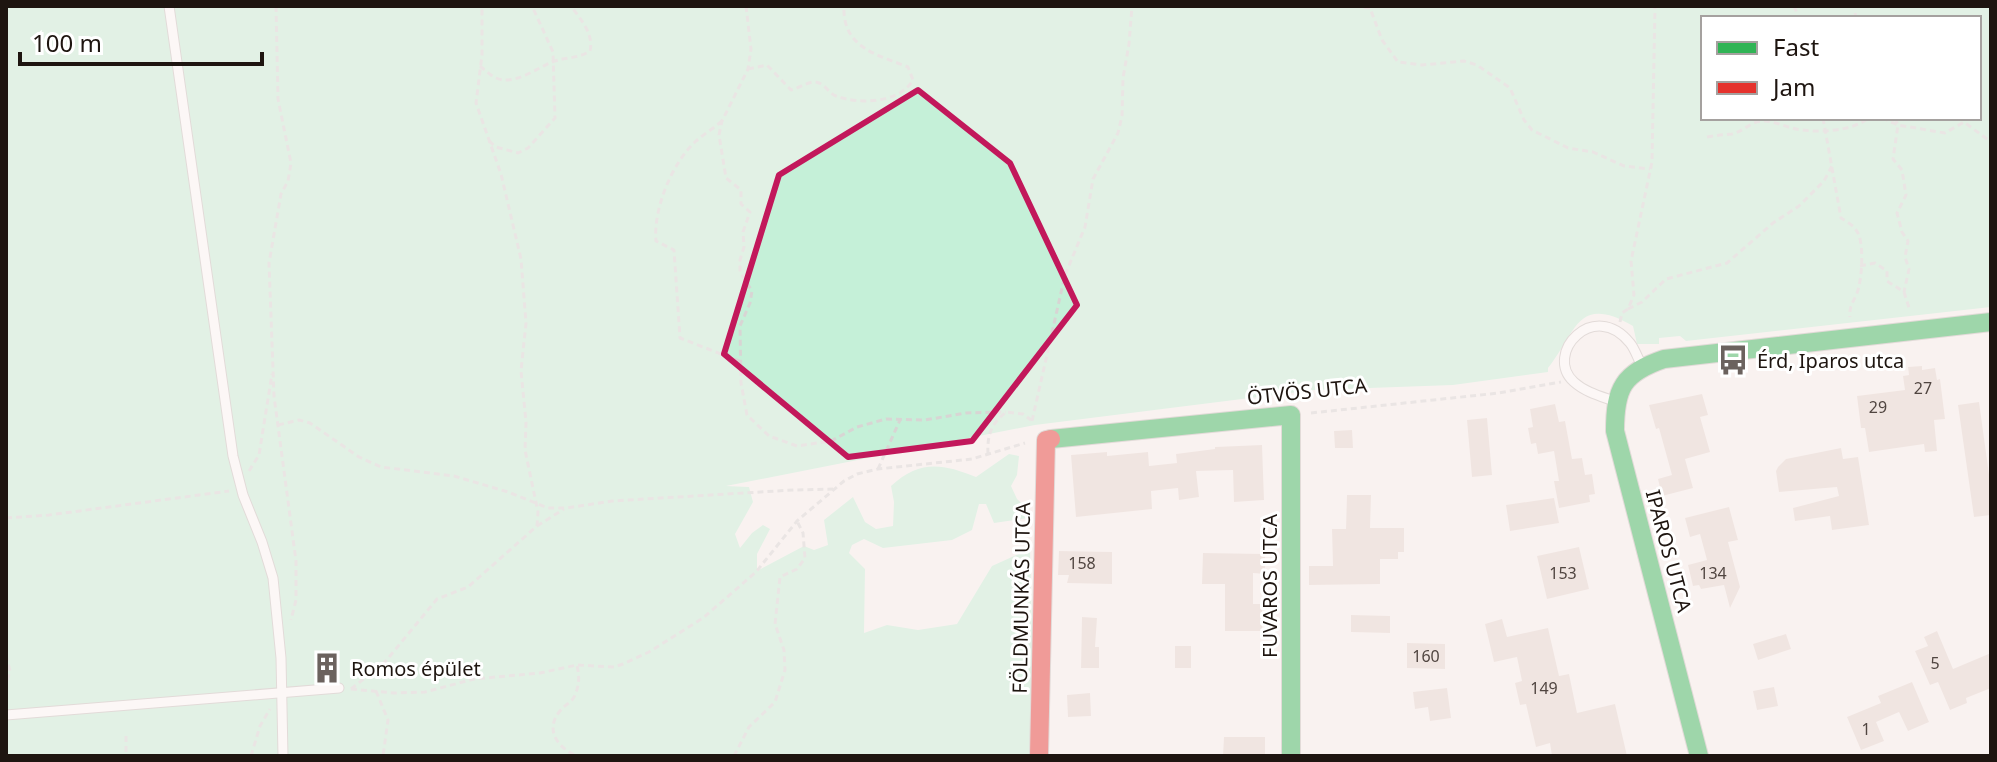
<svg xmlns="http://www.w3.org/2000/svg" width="1997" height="762" viewBox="0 0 1997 762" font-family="'Noto Sans',sans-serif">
	<rect width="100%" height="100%" fill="#f9f2f0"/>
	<!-- green -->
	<path fill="#c5f0d8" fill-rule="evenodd" d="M6,6H1991V307L1686,341L1680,336L1659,338V344H1637L1633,326C1576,293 1576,334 1548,368V372L1453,385L1314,390L1035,425L726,486L749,487L753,502L735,534L740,548L752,533L763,525L770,529L757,554V571L804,546L814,550L828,545L824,520L853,497L865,522L876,529L893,526L894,502L891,486C919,460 942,463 976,477L1009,454L1019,456L1017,475L1011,486L1017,499L1030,511L1028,518L994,523L986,504H979L972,530L952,540L883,548L864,539L852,545L849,553L865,569L864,633L887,625L918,630L957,624L992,566L1030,549L1033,672L1031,756H6ZM1703,18H1979V118H1703Z"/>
	<!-- building -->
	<g fill="#e5d6cf">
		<path d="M1922,366V370L1935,368L1937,380L1940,379L1945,419L1934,420L1937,451L1925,452L1924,444L1869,452L1865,428H1861L1857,396L1905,390L1903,376L1909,375L1908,367Z"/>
		<path d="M1702,394L1708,415L1700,417L1710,452L1685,459L1693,488L1662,496L1658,479L1672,475L1659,428L1656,429L1649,405Z"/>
		<path d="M1979,402L1991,489V515L1974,517L1958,405Z"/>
		<path d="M1555,404L1559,422L1565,421L1572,459L1582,458L1585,475L1592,474L1595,494L1589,495L1590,502L1559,508L1554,481H1559L1554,451L1538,454L1536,443L1531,444L1528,428L1533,427L1530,409Z"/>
		<path d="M1487,418L1492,475L1472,477L1467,420Z"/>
		<path d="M1352,430L1353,448H1335L1334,431Z"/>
		<path d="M1262,445L1264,500L1234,502L1233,470L1196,471L1199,497L1179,500L1178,488L1151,491L1152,509L1076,517L1071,455L1107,452V456L1148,452L1149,466L1177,463L1176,454L1215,449V447Z"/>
		<path d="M1841,448L1843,459L1858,457L1869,525L1832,530L1830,516L1795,521L1793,508L1839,496L1837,487L1779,492L1776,471L1778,467L1786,459Z"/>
		<path d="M1347,495H1371L1370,528H1404V552H1398V559H1380V584L1309,585V566H1333L1332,529H1346Z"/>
		<path d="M1554,498L1559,523L1510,531L1506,505Z"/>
		<path d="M1729,507L1738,540L1728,542L1740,587L1730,608L1724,585L1701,589L1699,585L1693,586L1688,565L1707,560L1700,534L1690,537L1685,518Z"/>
		<path d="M1579,547L1589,589L1547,599L1537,556Z"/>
		<path d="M1059,551L1112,552V584L1067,583L1069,575H1058Z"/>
		<path d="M1203,553L1265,554V574L1253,573V604H1262V631H1225V584H1202Z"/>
		<path d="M1351,615L1390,616V633L1351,632Z"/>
		<path d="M1082,617L1097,618L1095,647H1099V668H1081Z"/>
		<path d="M1502,619L1507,637L1548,628L1559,676L1569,674L1577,713L1615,704L1627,756H1552L1550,743L1536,747L1526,704L1520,705L1515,683L1522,681L1517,657L1494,662L1485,624Z"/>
		<path d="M1937,631L1953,669L1991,653V688L1966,698L1967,703L1950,710L1938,682L1930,685L1915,651L1928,646L1924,637Z"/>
		<path d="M1786,634L1791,649L1758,660L1753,644Z"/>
		<path d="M1407,643L1445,644V669L1407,668Z"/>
		<rect x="1175" y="646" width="16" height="22"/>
		<path d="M1912,682L1929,722L1908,731L1899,712L1876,722L1884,741L1861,750L1847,717L1881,703L1878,696Z"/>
		<path d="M1774,687L1778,706L1757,710L1753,691Z"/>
		<path d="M1447,688L1451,718L1430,721L1428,707L1415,709L1413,692Z"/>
		<path d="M1090,693L1091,716L1068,717L1067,695Z"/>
		<path d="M1224,737H1265V756H1223Z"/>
	</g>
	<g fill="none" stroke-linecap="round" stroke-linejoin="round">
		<!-- lane casing -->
		<g stroke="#c6bebb" stroke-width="11">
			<g id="lane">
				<path d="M169,6L233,456L243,495L262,542L273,578L281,658L283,756"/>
				<path d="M1614,401C1600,396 1585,392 1574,382C1543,354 1594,298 1630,343C1635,349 1638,359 1642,366"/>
				<path d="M6,715L339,688"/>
			</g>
		</g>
		<!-- fast casing -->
		<g stroke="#c6bebb" stroke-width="20">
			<g id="fast">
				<path d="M1051,439L1291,415V756"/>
				<path d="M1699,756L1615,431C1615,388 1623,373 1664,359L1991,322"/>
			</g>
		</g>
		<!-- jam casing -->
		<g stroke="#c6bebb" stroke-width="20">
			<path id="jam" d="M1039,756L1046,440L1051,439"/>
		</g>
		<!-- path -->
		<g stroke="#d8d5d4" stroke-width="3" stroke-dasharray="6 4" stroke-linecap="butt">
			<path d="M276,6L278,99L291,163L288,181L281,194L269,263L274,396L296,561V600L291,620"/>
			<path d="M746,6L751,49L748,69L722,121L719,135L726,178L741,190V204L750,212L743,232L744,247L740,260V272L752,291L750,303L740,326L741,383L747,415L769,436L797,446L831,441L857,427L886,419L925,420L966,413L1006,412"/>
			<path d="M1354,6L1370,8L1382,40L1398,62L1422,65L1464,61L1477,65L1510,88L1524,120L1532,130L1568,148L1593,152L1624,166L1650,169"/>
			<path d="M1794,6L1799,18"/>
			<path d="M1855,13L1856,18"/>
			<path d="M480,66C485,70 491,76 496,78C514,86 537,68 552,62C565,57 578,59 590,51C594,34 581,20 571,6"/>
			<path d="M748,69L767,65L791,90C799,88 807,82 815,82C825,83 828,93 836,96C859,105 900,103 913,80L908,67C878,55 842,48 844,6"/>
			<path d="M1823,118L1841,218C1846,221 1853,225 1856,230C1865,240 1862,281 1857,293C1853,303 1849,306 1850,317"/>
			<path d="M1882,118L1898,125L1893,159L1902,170L1906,195L1897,213L1902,232L1908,241L1905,257L1909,269L1904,292"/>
			<path d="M1895,118L1898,125L1945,133L1964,122L1991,142"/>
			<path d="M722,121C714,128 704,134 696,141C672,163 653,209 656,241L674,250L680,338L739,361"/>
			<path d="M1707,137C1716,135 1724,135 1732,134C1745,131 1751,120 1766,121C1776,122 1786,127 1796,129C1818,133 1850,132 1869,118"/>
			<path d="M489,141L496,147L518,153L528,148L555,118L553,52L532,6"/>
			<path d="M1860,266L1875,263L1887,271V281L1904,292L1910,311"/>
			<path d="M1628,309L1642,302L1666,279L1727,263L1773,223L1799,206L1824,181L1833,164"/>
			<path d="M1620,322L1622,313L1628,309L1634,295L1631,261L1652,162L1655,6"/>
			<path d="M1311,413L1499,393L1561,382"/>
			<path d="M1032,421L1065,275L1085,227L1093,179L1118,133L1122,116L1123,78L1129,44L1132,6"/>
			<path d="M278,425L299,420L310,423L359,457L381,467L454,476L508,492L548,508H566L612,501L793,490L833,489"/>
			<path d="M988,454C987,435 991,424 1006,412L1023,414L1031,420"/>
			<path d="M878,469L900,420"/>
			<path d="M249,471L259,455L272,374"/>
			<path d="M6,518L49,515L229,491"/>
			<path d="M537,526L564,509"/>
			<path d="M6,655L10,671L6,684"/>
			<path d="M577,666C580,677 579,687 574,697C570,704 564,705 560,711C544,730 558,748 577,756"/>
			<path d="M351,689L394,693L425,692L474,679L540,673L577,665L614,667L623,664L649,652L703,618L756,572L797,521L844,481L857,474L878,469L972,459L1025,443"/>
			<path d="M351,689L385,662L437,599L468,587L537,526L538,512L525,450L526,422L521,371L526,323L521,259L501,174L476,103L482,55V6"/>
			<path d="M376,691L388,720L383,756"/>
			<path d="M126,736V756"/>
			<path d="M251,756L260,726L270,709"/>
			<path d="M734,756L749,727L775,702L785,670L784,650L775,624L780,577L797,569L805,558L803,533L797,521"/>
		</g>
		<!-- lane -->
		<use href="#lane" stroke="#fefdfd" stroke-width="9"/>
		<!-- fast -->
		<use href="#fast" stroke="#30b455" stroke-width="18"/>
		<!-- jam -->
		<use href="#jam" stroke="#e5322d" stroke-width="18"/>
	</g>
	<!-- marked area -->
	<path d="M0 0H1997V762H0ZM918,90L1010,163L1077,305L972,441L848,457L724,354L779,175Z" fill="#f9f2f0" fill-opacity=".55" fill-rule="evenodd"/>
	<path fill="none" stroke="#c2185b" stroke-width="6" stroke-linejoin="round" d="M918,90L1010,163L1077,305L972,441L848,457L724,354L779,175Z"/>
	<!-- icons -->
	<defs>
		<g id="bus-bare" transform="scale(2.4)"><path d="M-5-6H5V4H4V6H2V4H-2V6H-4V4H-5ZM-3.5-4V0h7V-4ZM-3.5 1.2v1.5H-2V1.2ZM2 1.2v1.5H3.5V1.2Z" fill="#6b625e" stroke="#fff" stroke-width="2.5" paint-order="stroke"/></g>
		<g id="building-bare" transform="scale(2.4)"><path d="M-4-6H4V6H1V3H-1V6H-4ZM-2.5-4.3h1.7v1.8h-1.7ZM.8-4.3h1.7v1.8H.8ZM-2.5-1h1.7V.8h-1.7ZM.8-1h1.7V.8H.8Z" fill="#6b625e" stroke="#fff" stroke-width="2.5" paint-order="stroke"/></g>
	</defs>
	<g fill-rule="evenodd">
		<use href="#bus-bare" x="1733" y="360"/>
		<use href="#building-bare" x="327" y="668"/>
	</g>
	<g text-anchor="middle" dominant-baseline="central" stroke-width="6" stroke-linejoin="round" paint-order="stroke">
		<!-- number labels -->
		<g font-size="16" fill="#504540">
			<text x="1923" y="388">27</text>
			<text x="1878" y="407">29</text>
			<text x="1082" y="563">158</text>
			<text x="1563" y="573">153</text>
			<text x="1713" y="573">134</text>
			<text x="1426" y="656">160</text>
			<text x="1935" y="663">5</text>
			<text x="1544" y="688">149</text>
			<text x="1866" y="729">1</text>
		</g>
		<!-- poi labels -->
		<g font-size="20" fill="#1e1510" stroke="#fff" text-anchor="start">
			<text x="1757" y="360">Érd, Iparos utca</text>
			<text x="351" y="668">Romos épület</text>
		</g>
		<!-- street labels -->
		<g font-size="20" fill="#1e1510" stroke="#fff">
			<text transform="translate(1307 391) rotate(-6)">ÖTVÖS UTCA</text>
			<text transform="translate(1669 551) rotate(75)">IPAROS UTCA</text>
			<text transform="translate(1269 586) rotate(-90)">FUVAROS UTCA</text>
			<text transform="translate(1021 598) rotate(-89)">FÖLDMUNKÁS UTCA</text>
		</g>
	</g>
	<!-- border -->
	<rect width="1997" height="762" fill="none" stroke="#1e1510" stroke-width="16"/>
	<!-- legend -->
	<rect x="1701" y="16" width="280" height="104" fill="#ffffff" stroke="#a5a19f" stroke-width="2"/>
	<rect x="1717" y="42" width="40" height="12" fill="#30b455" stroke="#a5a19f" stroke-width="2"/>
	<text x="1773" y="56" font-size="24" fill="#1e1510">Fast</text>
	<rect x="1717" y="82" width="40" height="12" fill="#e5322d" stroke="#a5a19f" stroke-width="2"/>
	<text x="1773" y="96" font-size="24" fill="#1e1510">Jam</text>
	<!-- scale -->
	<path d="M20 52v12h242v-12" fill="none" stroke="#1e1510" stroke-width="4"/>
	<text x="32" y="52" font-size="24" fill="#1e1510" stroke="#ffffff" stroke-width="6" paint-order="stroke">100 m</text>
</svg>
